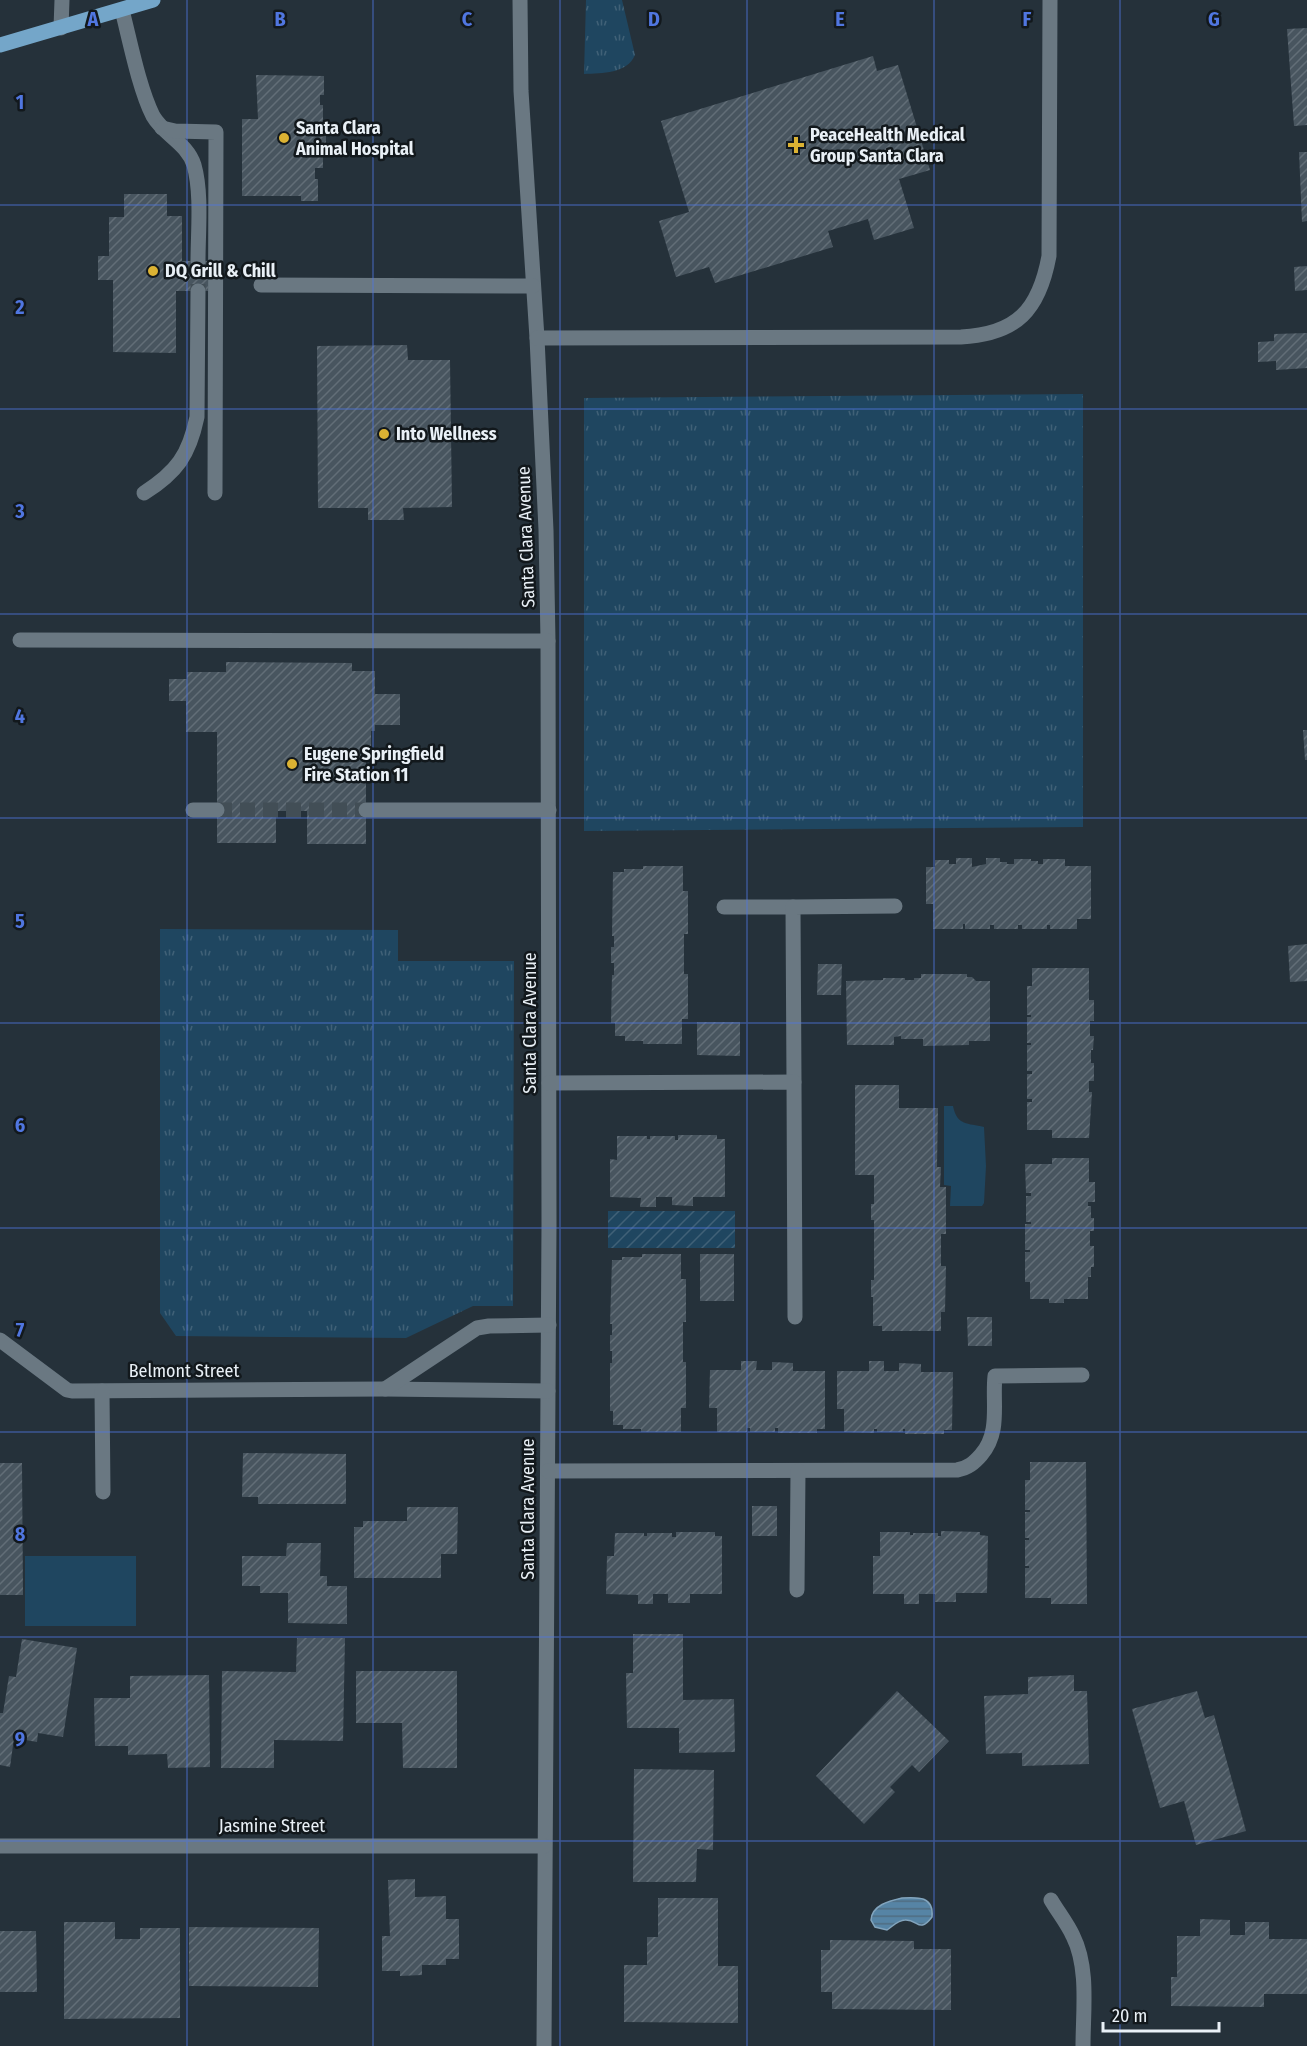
<svg xmlns="http://www.w3.org/2000/svg" width="1307" height="2046" viewBox="0 0 1307 2046" font-family="'Fira Sans Condensed',sans-serif">
	<defs>
		<pattern id="grass-tufts" width="24" height="20" patternUnits="userSpaceOnUse" patternTransform="scale(1.5)"><rect width="24" height="20" fill="#1f4660"/><path d="M3 7l-1-3M5 7V3M7 7l1-3M15 17l-1-3M17 17v-4M19 17l1-3" fill="none" stroke="#406177"/></pattern>
		<pattern id="garden-furrows" width="10" height="10" patternUnits="userSpaceOnUse" patternTransform="scale(1.5)"><rect width="10" height="10" fill="#1f4660"/><path d="M-1 1l2-2M0 10L10 0M9 11l2-2" fill="none" stroke="#406177"/></pattern>
		<pattern id="water-rules" width="6" height="5" patternUnits="userSpaceOnUse" patternTransform="scale(1.5)"><rect width="6" height="5" fill="#5684a5"/><path d="M0 2.5h6" fill="none" stroke="#506c81"/></pattern>
		<pattern id="building-hatch" width="6" height="6" patternUnits="userSpaceOnUse" patternTransform="scale(1.5)"><rect width="6" height="6" fill="#48555f"/><path d="M-1 1l2-2M0 6l6-6M5 7l2-2" fill="none" stroke="#626e77"/></pattern>
	</defs>
	<rect width="100%" height="100%" fill="#25313a"/>
	<!-- grass -->
	<g fill="url(#grass-tufts)">
		<path d="M586,0H622L635,55C627,74 602,73 584,74Z"/>
		<path d="M1083,394V827L584,831V398Z"/>
		<path d="M160,929L398,930V961H514L513,1306H473L406,1338L176,1336L160,1313Z"/>
	</g>
	<!-- park -->
	<g fill="#1f4660">
		<path d="M944,1106H953C957,1126 968,1123 984,1127L986,1166L984,1203L982,1206H950L951,1186L944,1185Z"/>
		<rect x="25" y="1556" width="111" height="70"/>
	</g>
	<!-- garden -->
	<rect fill="url(#garden-furrows)" x="608" y="1211" width="127" height="37"/>
	<!-- water -->
	<path fill="url(#water-rules)" stroke="#82a4bd" stroke-width="1.5" d="M902,1898C918,1897 934,1896 932,1917C919,1934 918,1919 905,1920C898,1920 893,1926 887,1930L875,1927L871,1920C872,1905 889,1901 902,1898Z"/>
	<!-- building -->
	<g fill="url(#building-hatch)">
		<path d="M1307,28V125L1294,126L1287,29Z"/>
		<path d="M873,56L877,71L898,65L930,170L899,179L914,228L874,240L868,219L828,231L833,247L715,283L709,267L676,277L659,221L689,212L661,121Z"/>
		<path d="M256,75L324,76V95H320V105H323V121H326V154H323V168H315V179H318V201H301V196H242V119H258Z"/>
		<path d="M1299,152H1307V221L1302,222Z"/>
		<path d="M124,194H167V216H182V261H208V291H176V353L113,352V280H98V256H109V217H124Z"/>
		<path d="M1307,266V290L1295,291L1294,267Z"/>
		<path d="M1307,333V368L1276,370V361L1258,362V342L1274,341V334Z"/>
		<path d="M407,345L408,360H450L452,507L403,508L404,520H368V508H318L317,346Z"/>
		<path d="M226,662L352,663V671H375V694H400V725H375V731H371V746L366,748V844H307V811H276V843H217V732H186V701H169V679H187V672H226Z"/>
		<path d="M1303,730H1307V760H1305Z"/>
		<path d="M956,858H972V867L986,864V858H1000V862H1007V864H1014V859H1031V861H1038V864H1043V859H1065V866H1091V919H1077V929H1050V925H1047V929H1022V925H1018V929H994V925H990V929H965V924H963V929H933V904H926V867H935V860H949V864H956Z"/>
		<path d="M643,866H683V891H688V934H684V974H688V1019H682V1044H643V1041H625V1036H615V1023H611L612,975H614V963H611V947H614V936H612L613,872H624V869H643Z"/>
		<path d="M1307,944V981L1290,982L1288,946Z"/>
		<path d="M818,964H842L841,995H817Z"/>
		<path d="M1032,968H1089V1000H1094V1021H1090V1036H1094L1093,1050H1091V1063H1094V1081H1089V1092H1092L1089,1138H1052V1130H1027V1102H1032V1099H1027V1074H1032V1071H1027V1045H1031V1043H1027V1017H1031V1015H1027V986H1032Z"/>
		<path d="M921,974H967V977H972L976,981H990V1041H969V1045L923,1046V1039H901V1036L894,1037V1045H847L846,981L883,980V978H905V980H914V978H921Z"/>
		<path d="M697,1022H740V1056L697,1055Z"/>
		<path d="M855,1085H899V1108H938L937,1167H941L940,1187H946V1234H941V1266H946L945,1312H941V1331H882V1326H873V1297H871V1280H874V1220H871V1204H874V1175H855Z"/>
		<path d="M678,1135H717V1139H725V1197H693V1206L672,1205V1197H656V1207H640L641,1198L610,1197V1159L617,1160V1136H647V1139H650V1136H675V1140H678Z"/>
		<path d="M1052,1158H1089V1182H1095V1202H1088V1206H1091V1218H1094V1231H1090V1246H1094V1267H1091V1277H1088V1299H1064V1303H1049V1299H1030V1282H1025V1252H1030V1250H1025V1224H1031V1222H1026V1196H1031V1193H1026L1025,1164H1052Z"/>
		<path d="M642,1254H681V1279H686V1322H683V1362H686V1408H681V1432H641V1429H623V1425H613V1411H610V1363H612V1351H610V1335H612V1324H610L612,1260H622V1257H642Z"/>
		<rect x="700" y="1254" width="34" height="47"/>
		<path d="M967,1317H992V1346H968Z"/>
		<path d="M741,1361H757L756,1370H772V1362L793,1363V1371H825V1429H817V1433H778V1428H775V1432H750V1428H747V1432H717V1408H709L710,1370H741Z"/>
		<path d="M869,1361H884V1371H899V1363L921,1364V1372H953L952,1430H944V1434H905V1429H903V1432H877V1429H874V1433L844,1432V1409H837V1371H869Z"/>
		<path d="M243,1453L346,1454V1504H258V1497H242Z"/>
		<path d="M1030,1462H1086L1087,1604H1051V1598H1025V1568H1029V1566H1025V1540H1029V1538H1025V1512H1030V1510H1025V1480H1030Z"/>
		<path d="M0,1463H22L23,1595H0Z"/>
		<rect x="752" y="1506" width="25" height="30"/>
		<path d="M407,1507H458L457,1554H441V1578H354V1527H363V1521H407Z"/>
		<path d="M941,1531L980,1532V1535L988,1536L987,1593H956V1602H935V1594H919V1604H904V1594H873V1556H880V1532H910V1535H913V1533H938V1536H941Z"/>
		<path d="M676,1532H715V1536H722V1594H690V1603H668V1594H653V1604H638V1595L606,1594L607,1556H614L615,1533H644V1536H647V1533H672V1537H676Z"/>
		<path d="M287,1543H321L320,1576H327V1586H347V1624L288,1623V1593H260V1586H242V1556H286Z"/>
		<path d="M633,1634H683V1700L734,1699L735,1752L679,1753V1728H627L626,1673H633Z"/>
		<path d="M297,1638H345L343,1741L274,1740V1768H221L222,1671L296,1672Z"/>
		<path d="M22,1639L77,1648L63,1737L38,1733L37,1742L14,1738L10,1767L0,1765V1713H3L9,1676L16,1677Z"/>
		<path d="M356,1671H457V1768H403L402,1723H356Z"/>
		<path d="M209,1675L210,1767L168,1768L167,1754L128,1755V1746H95L94,1698H130V1676Z"/>
		<path d="M1074,1675V1691H1087L1089,1764L1022,1766V1753L986,1754L984,1696L1028,1694V1677Z"/>
		<path d="M897,1691L949,1741L919,1772L912,1765L890,1787L895,1792L864,1824L816,1776Z"/>
		<path d="M1197,1691L1205,1718L1214,1715L1246,1831L1196,1845L1184,1801L1160,1808L1132,1709Z"/>
		<path d="M634,1769L714,1770L713,1850L697,1849L696,1882H633Z"/>
		<path d="M415,1879V1897L446,1896V1919H459V1959H446V1965H422V1975L400,1976V1971H382V1936H390L388,1880Z"/>
		<path d="M658,1898H718V1966H738V2023L624,2022V1965H647V1937H658Z"/>
		<path d="M1200,1919L1230,1920V1935H1245V1922H1269V1939H1307V1994H1264V2007L1171,2006V1977H1177V1936H1200Z"/>
		<path d="M64,1922H115V1939H140V1928H180V2018L64,2019Z"/>
		<path d="M189,1927L319,1928L318,1987L189,1986Z"/>
		<path d="M0,1931H36L37,1992H0Z"/>
		<path d="M830,1940L914,1941V1949H951V2010L832,2009V1992H821V1950H830Z"/>
	</g>
	<g fill="none" stroke-linecap="round" stroke-linejoin="round">
		<!-- minor-tunnel -->
		<g stroke="#424e56" stroke-width="15" stroke-dasharray="15 8" stroke-linecap="butt">
			<path d="M198,261V291"/>
			<path d="M217,810H366"/>
		</g>
		<!-- minor -->
		<g stroke="#6a7882" stroke-width="15">
			<path d="M520,0L521,91L537,338L546,530L548,641L549,1225L544,2046"/>
			<path d="M122,10C130,41 139,88 153,116C164,135 187,143 194,165C202,193 198,232 198,261"/>
			<path d="M61,28L62,0"/>
			<path d="M162,128L175,131L216,132L215,493"/>
			<path d="M261,285L533,286"/>
			<path d="M537,338L961,337C1017,334 1039,310 1049,256L1050,0"/>
			<path d="M144,493C177,472 189,455 197,417L198,291"/>
			<path d="M20,640L548,641"/>
			<path d="M193,810H217"/>
			<path d="M366,810H549"/>
			<path d="M724,907H793"/>
			<path d="M794,1082L793,907L895,906"/>
			<path d="M549,1083L794,1082L795,1317"/>
			<path d="M0,1340L67,1390L72,1391L385,1389L548,1391"/>
			<path d="M385,1389L477,1328L489,1326L549,1325"/>
			<path d="M102,1391L103,1492"/>
			<path d="M548,1471L957,1470C968,1468 974,1463 981,1455C1001,1432 992,1403 995,1376L1082,1375"/>
			<path d="M797,1590L798,1471"/>
			<path d="M0,1846H544"/>
			<path d="M1051,1900C1058,1912 1067,1923 1073,1936C1089,1968 1083,2011 1083,2046"/>
		</g>
		<!-- major -->
		<path stroke="#74a6c9" stroke-width="15" d="M0,45L153,0"/>
	</g>
	<!-- grid -->
	<path fill="none" stroke="#5076e0" stroke-width="1.5" stroke-opacity="0.55" d="M187,0V2046M373,0V2046M560,0V2046M747,0V2046M934,0V2046M1120,0V2046M0,205H1307M0,409H1307M0,614H1307M0,818H1307M0,1023H1307M0,1228H1307M0,1432H1307M0,1637H1307M0,1841H1307"/>
	<!-- markers -->
	<g fill="#dbb233" stroke="#12181c" stroke-width="2">
		<circle cx="284" cy="138" r="6"/>
		<path d="M793 136h6v6h6v6h-6v6h-6v-6h-6v-6h6z"/>
		<circle cx="153" cy="271" r="6"/>
		<circle cx="384" cy="434" r="6"/>
		<circle cx="292" cy="764" r="6"/>
	</g>
	<g text-anchor="middle" dominant-baseline="central" stroke-width="5" stroke-linejoin="round" paint-order="stroke">
		<!-- poi labels -->
		<g font-size="18" font-weight="bold" fill="#e9f0f6" stroke="#12181c" text-anchor="start">
			<text x="296" y="128">Santa Clara<tspan x="296" dy="21">Animal Hospital</tspan></text>
			<text x="810" y="135">PeaceHealth Medical<tspan x="810" dy="21">Group Santa Clara</tspan></text>
			<text x="165" y="271">DQ Grill &amp; Chill</text>
			<text x="396" y="434">Into Wellness</text>
			<text x="304" y="754">Eugene Springfield<tspan x="304" dy="21">Fire Station 11</tspan></text>
		</g>
		<!-- street labels -->
		<g font-size="18" fill="#e9f0f6" stroke="#12181c">
			<text transform="translate(526 537) rotate(-92)">Santa Clara Avenue</text>
			<text transform="translate(530 1023) rotate(-90)">Santa Clara Avenue</text>
			<text x="184" y="1371">Belmont Street</text>
			<text transform="translate(528 1509) rotate(-90)">Santa Clara Avenue</text>
			<text x="272" y="1826">Jasmine Street</text>
		</g>
	</g>
	<g font-size="20" text-anchor="middle" font-weight="bold" fill="#5076e0" stroke="#12181c" stroke-width="5" stroke-linejoin="round" paint-order="stroke">
		<text x="93" y="26">A</text>
		<text x="280" y="26">B</text>
		<text x="467" y="26">C</text>
		<text x="654" y="26">D</text>
		<text x="840" y="26">E</text>
		<text x="1027" y="26">F</text>
		<text x="1214" y="26">G</text>
		<text x="20" y="109">1</text>
		<text x="20" y="314">2</text>
		<text x="20" y="518">3</text>
		<text x="20" y="723">4</text>
		<text x="20" y="928">5</text>
		<text x="20" y="1132">6</text>
		<text x="20" y="1337">7</text>
		<text x="20" y="1541">8</text>
		<text x="20" y="1746">9</text>
	</g>
	<!-- scale -->
	<path d="M1103 2022v9h116v-9" fill="none" stroke="#e9f0f6" stroke-width="3"/>
	<text x="1112" y="2022" font-size="18" fill="#e9f0f6" stroke="#12181c" stroke-width="4.5" paint-order="stroke">20 m</text>
</svg>
